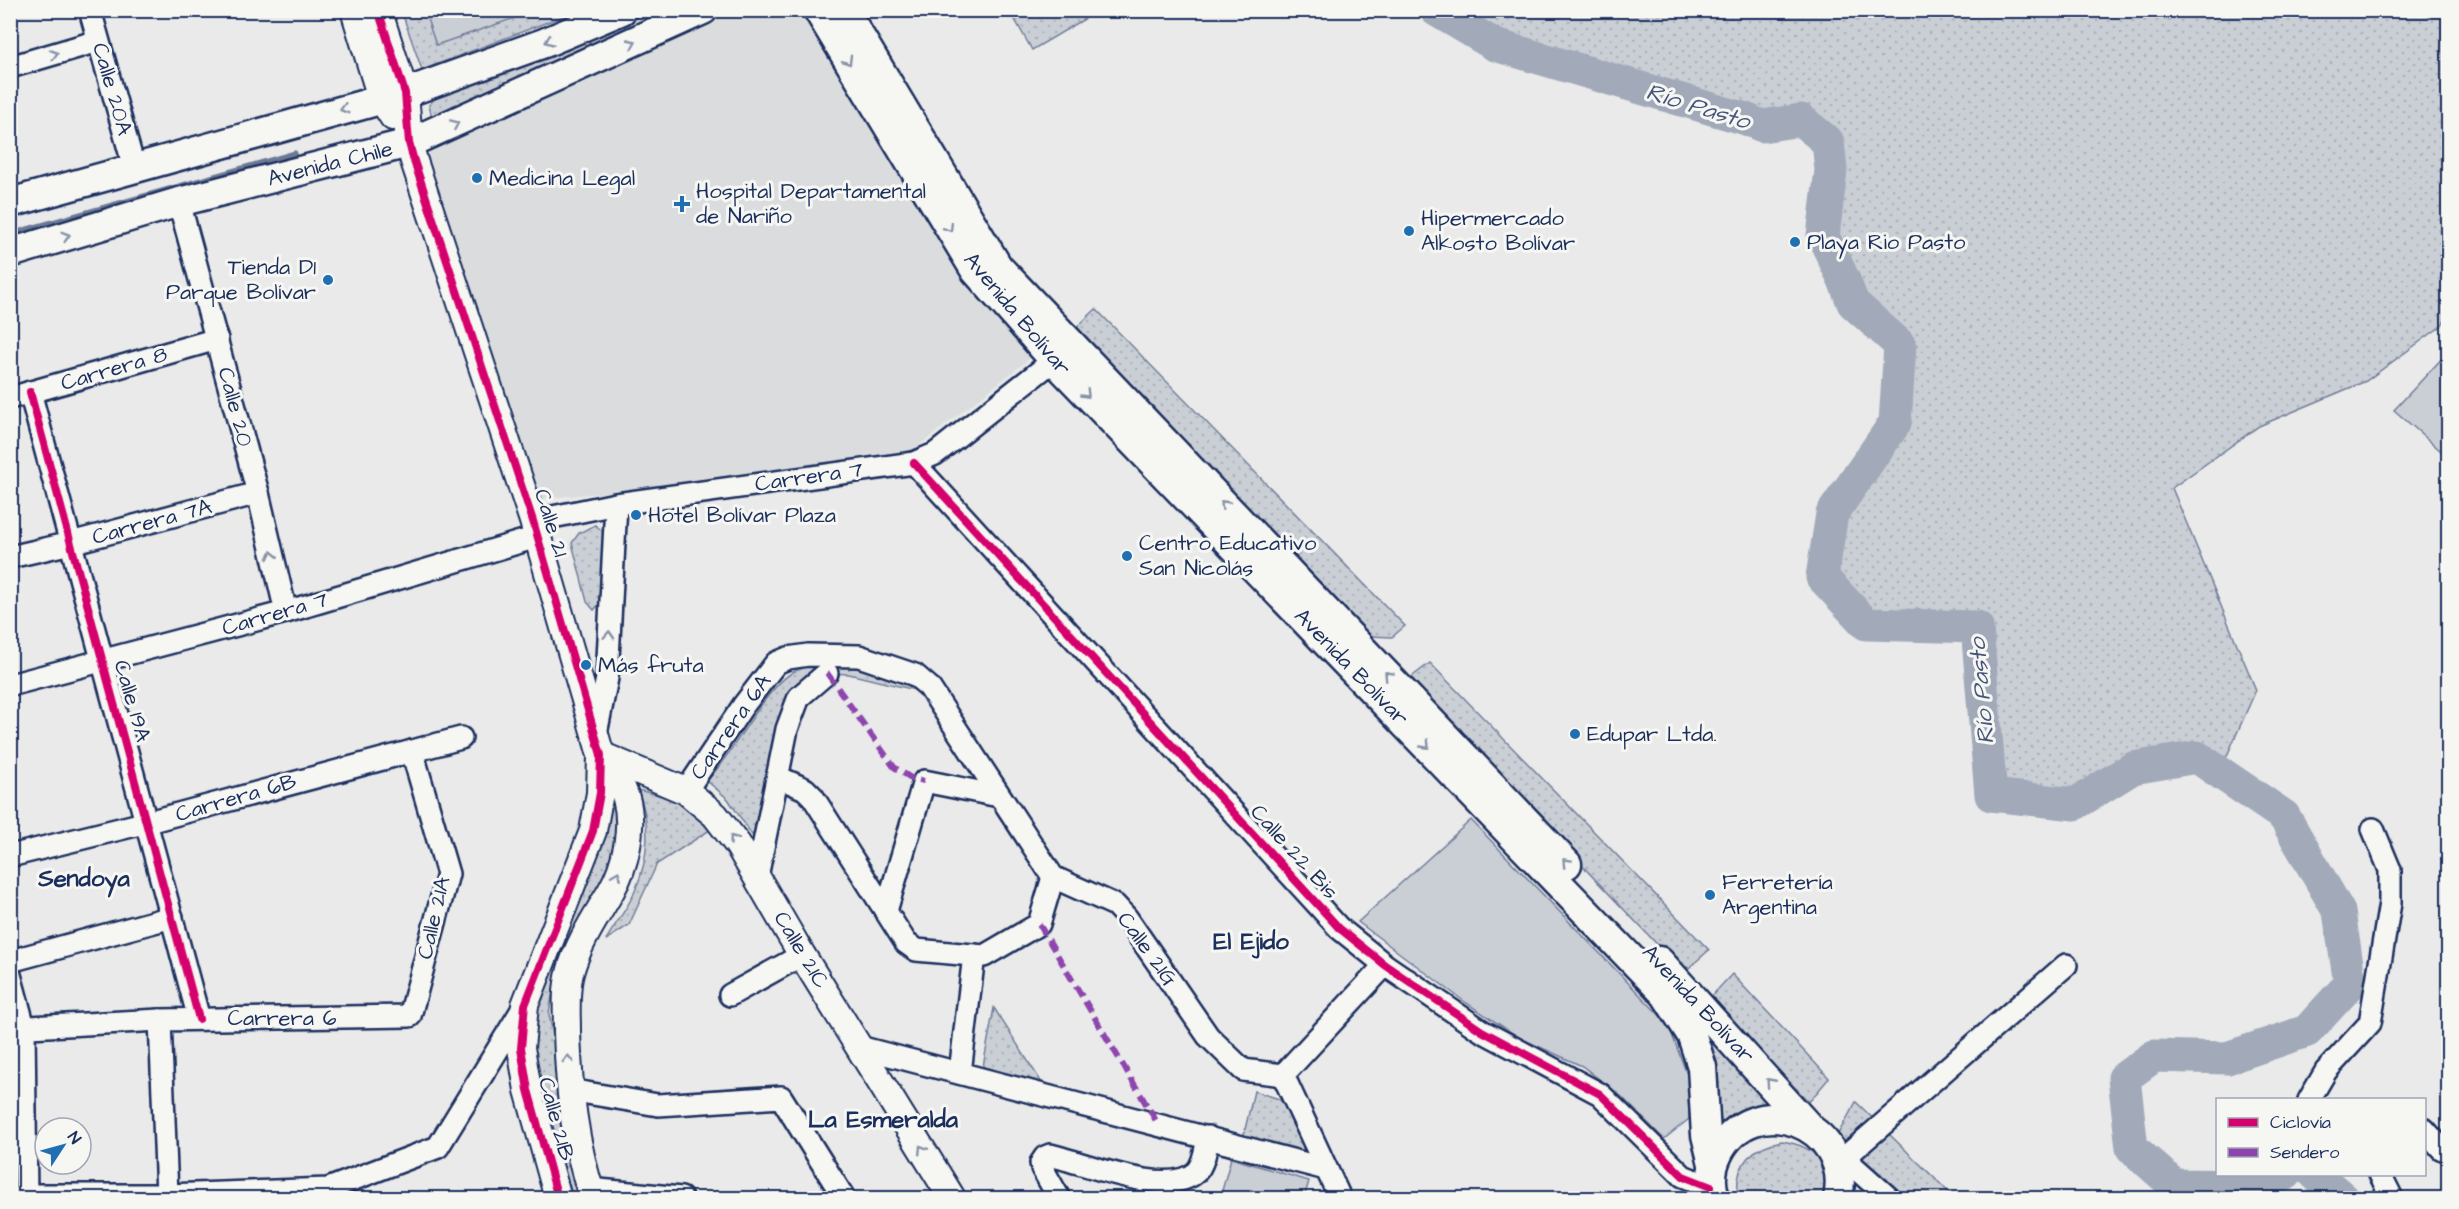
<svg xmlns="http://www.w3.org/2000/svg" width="2459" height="1209" viewBox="0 0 2459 1209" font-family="'Architects Daughter',sans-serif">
	<defs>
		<pattern id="grass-dots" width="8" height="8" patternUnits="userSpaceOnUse" patternTransform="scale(1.5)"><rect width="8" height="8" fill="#caced5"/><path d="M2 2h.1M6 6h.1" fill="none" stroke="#adb1b9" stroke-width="1.8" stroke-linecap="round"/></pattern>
	</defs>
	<rect width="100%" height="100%" fill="#e9eae9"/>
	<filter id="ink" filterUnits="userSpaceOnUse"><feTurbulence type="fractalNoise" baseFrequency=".0167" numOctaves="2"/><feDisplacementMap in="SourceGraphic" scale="12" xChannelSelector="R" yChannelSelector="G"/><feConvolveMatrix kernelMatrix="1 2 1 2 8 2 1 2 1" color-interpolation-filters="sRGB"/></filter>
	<g filter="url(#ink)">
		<!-- built -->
		<path fill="#dadcde" d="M729,11H805L1033,356L897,463L539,499L426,153Z"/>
		<!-- grass -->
		<g fill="url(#grass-dots)" stroke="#727e9a" stroke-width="1.5">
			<path d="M401,10L576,11L422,70Z"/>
			<path d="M644,11H682L432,118L429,105L437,96Z"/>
			<path d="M1010,11H1098L1032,50Z"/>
			<path d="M1436,11H2448V317L2440,327L2366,381L2259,426L2172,488L2256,690L2226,758L2197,757L2133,767L2075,804L1991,795L1977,627L1866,624L1822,577L1837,507L1895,423L1900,345L1853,303L1844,280L1823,236L1831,170L1827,142L1801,120L1762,126L1746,119L1495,45Z"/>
			<path d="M1096,309L1405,626L1392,637L1370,636L1351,623L1077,327Z"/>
			<path d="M595,525L604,532L601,602L594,610L587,602L572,543L579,533Z"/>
			<path d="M820,663L850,666L924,687L927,693L849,674L827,673L788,708L755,826L760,830L758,844L728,799L707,781C733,754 764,689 793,672C801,668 811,666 820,663Z"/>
			<path d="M1430,663L1709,950L1689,968L1675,963L1406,681Z"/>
			<path d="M608,778L622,813L612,857L601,887L571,936L556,975L549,1013L561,1083L588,1198H570L531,1055L529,1024Z"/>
			<path d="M638,790C671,798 691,801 713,828L657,864L629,925L606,940C615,924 628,908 635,891C649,858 651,823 638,790Z"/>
			<path d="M1732,974L1829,1078L1809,1102L1708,1000Z"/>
			<path d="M994,1008L1044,1086L982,1072Z"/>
			<path d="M1704,1025L1778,1111L1722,1130Z"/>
			<path d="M1254,1091L1279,1099L1287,1107L1304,1139L1303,1153L1243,1138Z"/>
			<path d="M1856,1102L1955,1198H1899L1838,1134Z"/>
			<path d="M1782,1141C1818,1147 1829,1163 1828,1198H1738C1734,1165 1750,1147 1782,1141Z"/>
		</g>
		<!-- garden -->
		<g fill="#caced5" stroke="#727e9a" stroke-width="1.5">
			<path d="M424,10H535V11L436,45Z"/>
			<path d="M2448,352V457L2394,410Z"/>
			<path d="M1471,820L1668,1024L1688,1077L1689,1119L1664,1139L1621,1096L1582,1066L1520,1038L1465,1002L1358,922Z"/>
			<path d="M1231,1158L1309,1181L1304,1198H1220Z"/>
		</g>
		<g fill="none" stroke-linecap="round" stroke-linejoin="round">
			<!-- stream -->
			<path stroke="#6c7995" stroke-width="5" d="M10,234L295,153"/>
			<!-- river -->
			<g stroke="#a2aaba" stroke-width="33">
				<path d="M1436,10L1495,45L1746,119L1762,126L1801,120L1828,142L1831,170L1823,236L1844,280L1853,303L1900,345L1895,423L1832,514L1822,577L1866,624L1977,627L1991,795L2075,804L2133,768L2197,757L2284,816L2339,912L2350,984L2307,1031L2227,1058L2154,1056L2124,1078L2132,1148L2174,1185L2251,1186L2286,1174"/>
				<path d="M2315,1174L2343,1198"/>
			</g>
			<!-- minor casing -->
			<g stroke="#1b2f5e" stroke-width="26">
				<g id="minor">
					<path d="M90,10L134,167"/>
					<path d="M10,67L98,41"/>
					<path d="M179,202L258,493L286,612"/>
					<path d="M30,392C87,601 144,810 199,1019"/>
					<path d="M10,398L217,339"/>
					<path d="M914,463L1339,928L1385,965L1482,1031L1600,1094L1683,1176L1711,1187"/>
					<path d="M533,521L616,504L914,463L935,454L1054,360"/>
					<path d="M10,557L71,543L258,493"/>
					<path d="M10,685L286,612L537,537"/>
					<path d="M596,734L607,678L616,504"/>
					<path d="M778,777L805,789L813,797L906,943L916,950L984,956L1039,924L1053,877"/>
					<path d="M686,791L743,706L776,663L788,658L808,655L859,656L915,675L929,687L1053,877L1115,905L1126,917L1208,1036L1243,1070L1283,1075"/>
					<path d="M10,856L148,822L461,738"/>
					<path d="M757,877L787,729L799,697L827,673"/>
					<path d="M886,911L924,781L999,796"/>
					<path d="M10,961L172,917"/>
					<path d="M10,975L24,1027L26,1198"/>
					<path d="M730,995L802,955"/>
					<path d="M160,1020L167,1195"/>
					<path d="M10,1028L160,1020L410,1016L448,874L412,751"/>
					<path d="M859,1047L1326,1169"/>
					<path d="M960,1073L974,955"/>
					<path d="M1283,1075L1385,965"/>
					<path d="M1283,1075L1340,1198"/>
					<path d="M569,1090L658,1105L781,1097L844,1198"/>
					<path d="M2309,1100L2326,1071L2370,1023L2390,903V870L2373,829"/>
					<path d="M2424,1129L2442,1149L2448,1150"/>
					<path d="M1834,1149L1889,1198"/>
					<path d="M1844,1158L2066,965"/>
					<path d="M2380,1174L2392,1198"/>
					<path d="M589,1189L681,1198"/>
					<path d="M26,1195H167L328,1189L438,1147L525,1005"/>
					<path d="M1059,1198L1042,1168L1041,1163L1045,1157L1050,1155C1085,1163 1168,1198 1196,1172C1204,1164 1206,1148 1208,1137"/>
				</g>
			</g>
			<!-- tertiary casing -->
			<g stroke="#1b2f5e" stroke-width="30">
				<g id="tertiary">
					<path d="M354,10L381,98L393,117"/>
					<path d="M378,10L405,93L409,143L414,161L533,521L601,755L600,793L593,831L525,1005L521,1048L528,1090L558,1198"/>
					<path d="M601,755L686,791L715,815L738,845L802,955L952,1198"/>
					<path d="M593,1198C574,1144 569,1089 567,1032C567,1012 565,992 570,973C578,943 596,917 611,891C626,865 634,827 626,798C621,782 611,768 601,755"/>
				</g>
			</g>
			<!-- secondary casing -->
			<g stroke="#1b2f5e" stroke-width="33">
				<g id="secondary">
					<path d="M818,10L975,270L1054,360L1665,994L1692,1036L1702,1067L1706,1135L1713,1164"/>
					<path d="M844,10L998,267L1567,864"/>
					<path d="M10,203L405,93L544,43L622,10"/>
					<path d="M10,253L179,202L409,143L703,10"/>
					<path d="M1659,961L1808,1126"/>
					<path d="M1715,1198C1710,1183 1711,1168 1718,1154C1752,1085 1854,1124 1838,1198"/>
				</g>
			</g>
			<!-- minor -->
			<use href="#minor" stroke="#f6f6f2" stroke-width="21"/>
			<!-- tertiary -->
			<use href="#tertiary" stroke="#f6f6f2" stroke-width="26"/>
			<!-- secondary -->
			<use href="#secondary" stroke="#f6f6f2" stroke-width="28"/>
			<!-- quiet -->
			<g stroke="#8e44ad" stroke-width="6" stroke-dasharray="12 6" stroke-linecap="butt">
				<path d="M827,673L894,767L911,778L924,781"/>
				<path d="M1039,924L1158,1124"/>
			</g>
			<!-- cycleway casing -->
			<g stroke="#f6f6f2" stroke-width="11">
				<g id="cycleway">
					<path d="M378,10L405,93L409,143L414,161L533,521L601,755L600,793L593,831L525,1005L521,1048L528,1090L558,1198"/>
					<path d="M30,392C87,601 144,810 199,1019"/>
					<path d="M914,463L1339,928L1385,965L1482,1031L1600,1094L1683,1176L1711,1187"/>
				</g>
			</g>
			<!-- cycleway -->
			<use href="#cycleway" stroke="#d6006c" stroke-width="8"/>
		</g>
		<!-- one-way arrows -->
		<defs><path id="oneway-chevron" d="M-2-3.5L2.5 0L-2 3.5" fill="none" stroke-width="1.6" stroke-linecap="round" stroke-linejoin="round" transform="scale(1.5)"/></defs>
		<g stroke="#8892a8">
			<use href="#oneway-chevron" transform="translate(549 41) rotate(158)"/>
			<use href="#oneway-chevron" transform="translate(632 43) rotate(-25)"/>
			<use href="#oneway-chevron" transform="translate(54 54) rotate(-16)"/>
			<use href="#oneway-chevron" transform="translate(848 61) rotate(59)"/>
			<use href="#oneway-chevron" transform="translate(344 109) rotate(164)"/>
			<use href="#oneway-chevron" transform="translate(455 124) rotate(-24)"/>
			<use href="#oneway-chevron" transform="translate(949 228) rotate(59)"/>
			<use href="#oneway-chevron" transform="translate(66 236) rotate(-17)"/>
			<use href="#oneway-chevron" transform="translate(1086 394) rotate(46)"/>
			<use href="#oneway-chevron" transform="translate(1224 504) rotate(-134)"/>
			<use href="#oneway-chevron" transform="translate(272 555) rotate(-103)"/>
			<use href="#oneway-chevron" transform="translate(609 635) rotate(-87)"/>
			<use href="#oneway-chevron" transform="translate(1388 675) rotate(-133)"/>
			<use href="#oneway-chevron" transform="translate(1426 745) rotate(46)"/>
			<use href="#oneway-chevron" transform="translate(733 839) rotate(-127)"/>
			<use href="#oneway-chevron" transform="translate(1566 862) rotate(-133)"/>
			<use href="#oneway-chevron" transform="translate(617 875) rotate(-68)"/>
			<use href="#oneway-chevron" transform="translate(568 1059) rotate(-91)"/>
			<use href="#oneway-chevron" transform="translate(1770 1082) rotate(-132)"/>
			<use href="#oneway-chevron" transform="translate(922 1149) rotate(-122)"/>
		</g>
	</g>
	<!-- markers -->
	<g fill="#1f6fb2" stroke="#f6f6f2" stroke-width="2">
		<circle cx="477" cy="178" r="6"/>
		<path d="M679 195h6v6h6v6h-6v6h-6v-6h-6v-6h6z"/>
		<circle cx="1409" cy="231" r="6"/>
		<circle cx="1795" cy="242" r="6"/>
		<circle cx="328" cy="280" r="6"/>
		<circle cx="636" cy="515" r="6"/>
		<circle cx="1127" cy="556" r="6"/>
		<circle cx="586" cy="665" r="6"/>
		<circle cx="1575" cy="734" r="6"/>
		<circle cx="1710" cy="895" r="6"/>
	</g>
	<g text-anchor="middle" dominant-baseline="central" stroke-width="6" stroke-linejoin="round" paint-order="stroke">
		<!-- street labels -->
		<g font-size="22" fill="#1b2f5e" stroke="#f6f6f2">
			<text transform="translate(112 89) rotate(74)">Calle 20A</text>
			<text transform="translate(330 164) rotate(-14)">Avenida Chile</text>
			<text transform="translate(1017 314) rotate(50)">Avenida Bolívar</text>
			<text transform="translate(114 369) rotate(-16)">Carrera 8</text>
			<text transform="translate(235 407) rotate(75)">Calle 20</text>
			<text transform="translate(809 477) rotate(-8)">Carrera 7</text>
			<text transform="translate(152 522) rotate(-15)">Carrera 7A</text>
			<text transform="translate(551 523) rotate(73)">Calle 21</text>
			<text transform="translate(275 614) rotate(-16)">Carrera 7</text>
			<text transform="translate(1351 667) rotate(46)">Avenida Bolívar</text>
			<text transform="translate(132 701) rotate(74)">Calle 19A</text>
			<text transform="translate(731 727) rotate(-55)">Carrera 6A</text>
			<text transform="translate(236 798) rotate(-16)">Carrera 6B</text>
			<text transform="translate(1294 852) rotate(48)">Calle 22 Bis</text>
			<text transform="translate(434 918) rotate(-77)">Calle 21A</text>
			<text transform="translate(1147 949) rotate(54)">Calle 21G</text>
			<text transform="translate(801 950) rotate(59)">Calle 21C</text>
			<text transform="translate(1698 1004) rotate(47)">Avenida Bolívar</text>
			<text x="282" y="1018">Carrera 6</text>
			<text transform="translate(556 1119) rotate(75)">Calle 21B</text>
		</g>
		<!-- poi labels -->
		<g font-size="22" fill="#1b2f5e" stroke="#f6f6f2" text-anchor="start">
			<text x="489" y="178">Medicina Legal</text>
			<text x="696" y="191">Hospital Departamental<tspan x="696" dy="25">de Nariño</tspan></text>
			<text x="1421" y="218">Hipermercado<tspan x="1421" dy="25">Alkosto Bolívar</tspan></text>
			<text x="1807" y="242">Playa Rio Pasto</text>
			<text x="316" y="267" text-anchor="end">Tienda D1<tspan x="316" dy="25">Parque Bolívar</tspan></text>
			<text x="648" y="515">Hotel Bolívar Plaza</text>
			<text x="1139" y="543">Centro Educativo<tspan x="1139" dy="25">San Nicolás</tspan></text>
			<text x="598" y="665">Más fruta</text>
			<text x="1587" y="734">Edupar Ltda.</text>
			<text x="1722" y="882">Ferretería<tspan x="1722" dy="25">Argentina</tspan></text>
		</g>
		<!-- water labels -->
		<g font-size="24" font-style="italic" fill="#44547a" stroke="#f6f6f2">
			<text transform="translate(1698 107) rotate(17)">Río Pasto</text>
			<text transform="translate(1982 691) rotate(-95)">Río Pasto</text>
		</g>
		<!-- neighbourhood labels -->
		<g font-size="24" font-weight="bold" fill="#1b2f5e" stroke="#f6f6f2">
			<text x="84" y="879">Sendoya</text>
			<text x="1251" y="942">El Ejido</text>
			<text x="883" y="1120">La Esmeralda</text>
		</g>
	</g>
	<!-- margin -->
	<rect width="2459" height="1209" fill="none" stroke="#f6f6f2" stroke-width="36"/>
	<rect x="18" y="18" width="2423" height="1173" fill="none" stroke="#1b2f5e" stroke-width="2" filter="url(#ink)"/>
	<!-- legend -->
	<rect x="2216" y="1098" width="210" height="78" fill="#f6f6f2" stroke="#9ea6b7" stroke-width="1.5"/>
	<rect x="2228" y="1118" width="30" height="9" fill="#d6006c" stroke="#9ea6b7" stroke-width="1.5"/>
	<text x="2270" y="1128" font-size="18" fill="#1b2f5e">Ciclovía</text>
	<rect x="2228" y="1148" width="30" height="9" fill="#8e44ad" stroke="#9ea6b7" stroke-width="1.5"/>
	<text x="2270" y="1158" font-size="18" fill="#1b2f5e">Sendero</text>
	<!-- north arrow -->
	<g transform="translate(63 1146) rotate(54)"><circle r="28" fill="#f6f6f2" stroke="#9ea6b7" stroke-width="1.5"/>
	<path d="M0-4.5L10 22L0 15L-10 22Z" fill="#1f6fb2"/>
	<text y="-9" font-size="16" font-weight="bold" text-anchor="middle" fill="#1b2f5e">N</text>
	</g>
</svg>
